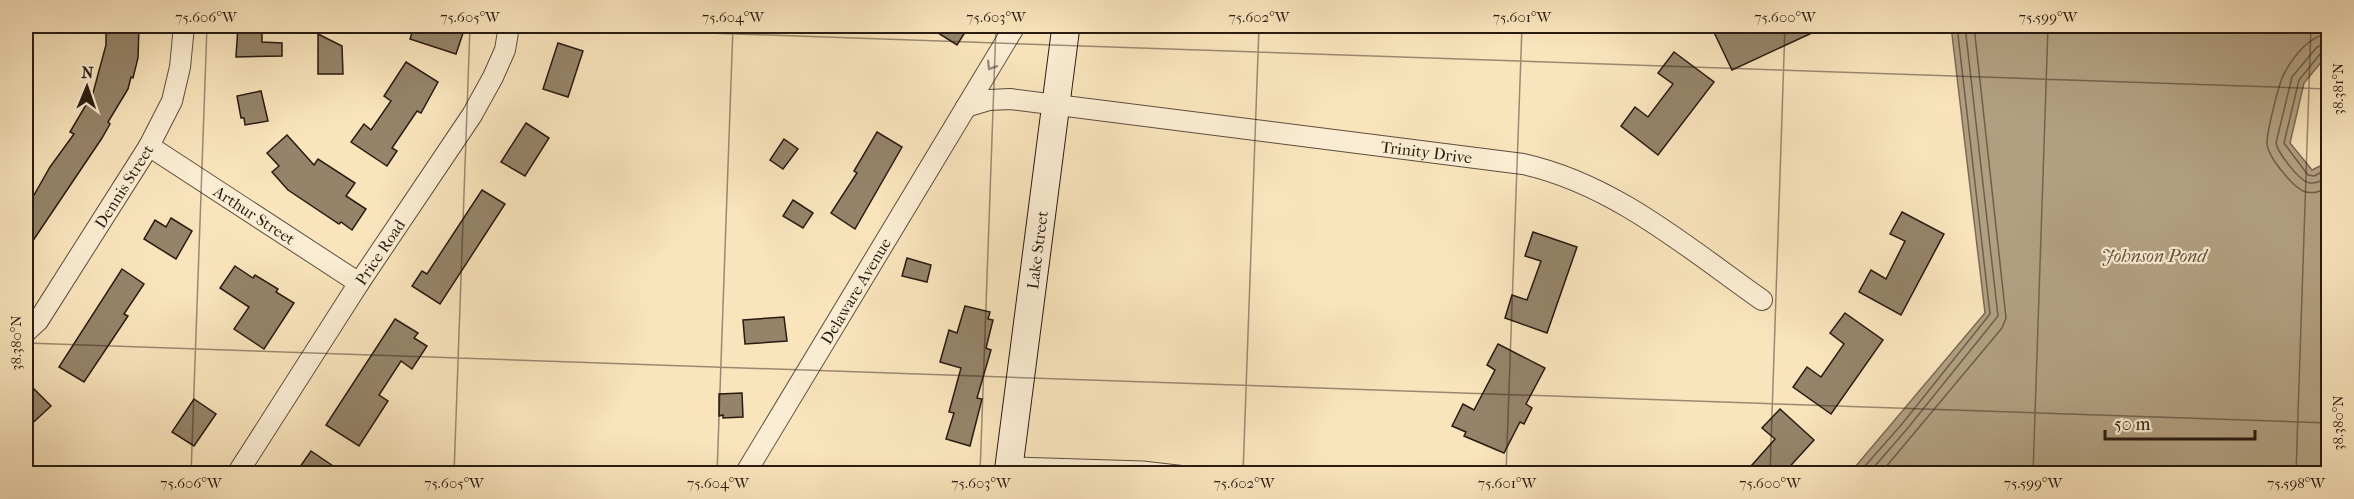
<svg xmlns="http://www.w3.org/2000/svg" width="2354" height="499" viewBox="0 0 2354 499" font-family="'IM FELL French Canon',serif">
	<rect width="100%" height="100%" fill="#f9e4bc"/>
	<filter id="stains"><feTurbulence type="fractalNoise" baseFrequency=".00333" numOctaves="4"/><feColorMatrix values="0 0 0 0 .2 0 0 0 0 .09 0 0 0 0 .02 0 0 0 .5 -.17"/></filter>
	<radialGradient id="worn" r=".72"><stop offset=".6" stop-color="#630" stop-opacity="0"/><stop offset="1" stop-color="#630" stop-opacity=".3"/></radialGradient>
	<!-- water -->
	<path fill="#b2a082" stroke="#7b6b55" stroke-width="1.5" d="M1951,26H2328V54L2304,83L2290,143L2312,170L2328,162V473H1850L1985,313Z"/>
	<g fill="none" stroke-linecap="round" stroke-linejoin="round">
		<!-- shore -->
		<g stroke="#6e5e4a" stroke-width="1.5">
			<path d="M2328,34C2310,35 2293,57 2285,72C2279,81 2267,132 2267,143C2267,156 2294,189 2306,192C2315,194 2321,191 2328,187"/>
			<path d="M2328,43L2317,47L2292,77L2276,143C2278,153 2300,182 2310,183C2317,184 2323,180 2328,177"/>
			<path d="M2328,51L2321,53L2299,80L2284,143L2308,175L2314,176L2328,169"/>
			<path d="M1858,474L1902,424L1990,314L1957,26"/>
			<path d="M1868,474L1907,429L1998,316L1965,26"/>
			<path d="M1880,474L2002,328L2006,318L1974,26"/>
		</g>
	</g>
	<!-- building -->
	<g fill="#95846a" stroke="#291b11" stroke-width="1.5">
		<path d="M106,26H139L138,58L133,78L131,77L128,89L108,122L110,124L102,138L26,251V204L32,194L34,195L50,167L74,134L70,132L93,93L106,45Z"/>
		<path d="M238,26H262V42L282,43V56L236,57Z"/>
		<path d="M414,26H450L464,30L456,54L410,39Z"/>
		<path d="M927,26H969L957,45Z"/>
		<path d="M1711,26H1738L1742,33L1758,26H1827L1732,70Z"/>
		<path d="M318,34L342,46L343,74H318Z"/>
		<path d="M558,43L583,51L568,97L543,89Z"/>
		<path d="M1674,52L1714,82L1658,155L1621,126L1635,107L1648,117L1673,84L1658,73Z"/>
		<path d="M406,62L438,82L421,113L417,111L392,148L397,151L387,166L351,142L364,124L371,130L391,101L384,96Z"/>
		<path d="M261,91L268,121L245,125L244,118H241L237,96Z"/>
		<path d="M526,123L549,138L525,176L501,162Z"/>
		<path d="M877,132L902,147L855,229L831,213L857,173L854,171Z"/>
		<path d="M287,135L314,165L318,159L355,183L346,196L366,209L352,230L341,222L339,224L288,190L272,172L279,166L267,153Z"/>
		<path d="M784,139L798,149L783,169L770,160Z"/>
		<path d="M482,190L505,204L440,304L412,286L422,271L427,274Z"/>
		<path d="M793,200L813,213L803,228L783,216Z"/>
		<path d="M1902,212L1944,234L1901,315L1859,292L1871,270L1886,279L1905,241L1890,234Z"/>
		<path d="M171,218L192,231L176,259L144,239L155,220L166,227Z"/>
		<path d="M1533,232L1577,247L1547,333L1505,318L1512,295L1527,300L1541,261L1525,256Z"/>
		<path d="M907,258L931,265L927,282L902,276Z"/>
		<path d="M235,266L253,278L255,275L278,289L276,292L294,303L264,349L234,329L249,307L220,288Z"/>
		<path d="M122,269L144,284L124,314L128,316L84,382L59,367Z"/>
		<path d="M965,306L990,312L988,319L993,320L986,348L991,350L977,398L982,399L970,446L946,439L954,413L949,412L961,368L940,362L949,330L957,333Z"/>
		<path d="M1845,313L1883,340L1831,414L1793,387L1807,367L1821,377L1844,344L1830,333Z"/>
		<path d="M784,317L787,341L745,344L743,320Z"/>
		<path d="M395,319L418,333L414,338L427,346L412,369L401,361L379,395L388,401L359,446L326,425Z"/>
		<path d="M1498,344L1545,368L1526,404L1532,408L1524,424L1520,422L1504,453L1464,436L1466,432L1452,426L1463,404L1474,410L1495,370L1487,365Z"/>
		<path d="M26,381L51,406L26,429Z"/>
		<path d="M742,393L743,417L723,418V415L719,416V394Z"/>
		<path d="M194,399L216,414L194,446L172,432Z"/>
		<path d="M1780,409L1814,440L1783,474H1744L1775,439L1762,428Z"/>
		<path d="M311,451L345,474H295Z"/>
	</g>
	<g fill="none" stroke-linecap="round" stroke-linejoin="round">
		<!-- lane casing -->
		<g stroke="#5d4d3c" stroke-width="11">
			<path id="lane" d="M1013,462L1143,466L1212,474"/>
		</g>
		<!-- street casing -->
		<g stroke="#5d4d3c" stroke-width="22">
			<g id="street">
				<path id="s1" d="M966,107L989,100L1010,99L1523,164C1614,184 1688,248 1762,300"/>
				<path id="s2" d="M149,146L359,283"/>
				<path id="s3" d="M26,332L38,321L149,146L172,101L180,67L184,26"/>
				<path id="s4" d="M237,474L359,283L472,115L493,77L505,50L509,26"/>
				<path id="s5" d="M745,474L1015,26"/>
			</g>
		</g>
		<!-- secondary casing -->
		<g stroke="#291b11" stroke-width="29">
			<g id="secondary">
				<path id="s6" d="M1008,474L1066,26"/>
			</g>
		</g>
		<!-- lane -->
		<use href="#lane" stroke="#fbedd3" stroke-width="9"/>
		<!-- street -->
		<use href="#street" stroke="#fbedd3" stroke-width="20"/>
		<!-- secondary -->
		<use href="#secondary" stroke="#fbedd3" stroke-width="27"/>
	</g>
	<!-- one-way arrows -->
	<defs><path id="oneway-chevron" d="M-2-3.5L2.5 0L-2 3.5" fill="none" stroke-width="1.6" stroke-linecap="round" stroke-linejoin="round" transform="scale(1.5)"/></defs>
	<use stroke="#9c8e7c" href="#oneway-chevron" transform="translate(991 66) rotate(121)"/>
	<!-- ticks -->
	<path fill="none" stroke="#291b11" stroke-width="1.5" stroke-opacity="0.45" d="M506,26L2328,89M26,343L2328,423M191,474L207,26M454,474L470,26M717,474L733,26M980,474L996,26M1243,474L1259,26M1506,474L1522,26M1770,474L1785,26M2033,474L2048,26M2296,474L2311,26"/>
	<g text-anchor="middle" dominant-baseline="central" stroke-width="4.5" stroke-linejoin="round" paint-order="stroke">
		<!-- street labels -->
		<g font-size="16" fill="#291b11" stroke="#fbedd3">
			<text stroke="none"><textPath href="#s1" startOffset="465">Trinity Drive</textPath></text>
			<text stroke="none"><textPath href="#s3" startOffset="176">Dennis Street</textPath></text>
			<text stroke="none"><textPath href="#s2" startOffset="126">Arthur Street</textPath></text>
			<text stroke="none"><textPath href="#s6" startOffset="226">Lake Street</textPath></text>
			<text stroke="none"><textPath href="#s4" startOffset="264">Price Road</textPath></text>
			<text stroke="none"><textPath href="#s5" startOffset="214">Delaware Avenue</textPath></text>
		</g>
		<!-- water labels -->
		<g font-size="18" font-style="italic" fill="#60503e" stroke="#fbedd3">
			<text x="2154" y="256">Johnson Pond</text>
		</g>
	</g>
	<!-- margin -->
	<rect width="2354" height="499" fill="none" stroke="#f9e4bc" stroke-width="66"/>
	<!-- north arrow -->
	<g transform="translate(87 87) rotate(2)" stroke="#fbedd3" stroke-width="4.5" paint-order="stroke">
	<path d="M0-4.5L10 22L0 15L-10 22Z" fill="#291b11"/>
	<text y="-9" font-size="16" font-weight="bold" text-anchor="middle" fill="#291b11">N</text>
	</g>
	<!-- scale -->
	<path d="M2105 430v9h150v-9" fill="none" stroke="#291b11" stroke-width="3"/>
	<text x="2114" y="430" font-size="18" fill="#291b11" stroke="#fbedd3" stroke-width="4.5" paint-order="stroke">50 m</text>
	<rect x="33" y="33" width="2288" height="433" fill="none" stroke="#291b11" stroke-width="2"/>
	<g font-size="15" text-anchor="middle" fill="#291b11">
		<text x="206" y="22">75.606°W</text>
		<text x="470" y="22">75.605°W</text>
		<text x="733" y="22">75.604°W</text>
		<text x="996" y="22">75.603°W</text>
		<text x="1259" y="22">75.602°W</text>
		<text x="1522" y="22">75.601°W</text>
		<text x="1785" y="22">75.600°W</text>
		<text x="2048" y="22">75.599°W</text>
		<text transform="translate(2338 89) rotate(-90)" y="5">38.381°N</text>
		<text transform="translate(16 343) rotate(-90)" y="5">38.380°N</text>
		<text transform="translate(2338 423) rotate(-90)" y="5">38.380°N</text>
		<text x="191" y="488">75.606°W</text>
		<text x="454" y="488">75.605°W</text>
		<text x="718" y="488">75.604°W</text>
		<text x="981" y="488">75.603°W</text>
		<text x="1244" y="488">75.602°W</text>
		<text x="1507" y="488">75.601°W</text>
		<text x="1770" y="488">75.600°W</text>
		<text x="2033" y="488">75.599°W</text>
		<text x="2296" y="488">75.598°W</text>
	</g>
	<rect width="100%" height="100%" filter="url(#stains)"/>
	<rect width="100%" height="100%" fill="url(#worn)"/>
</svg>
